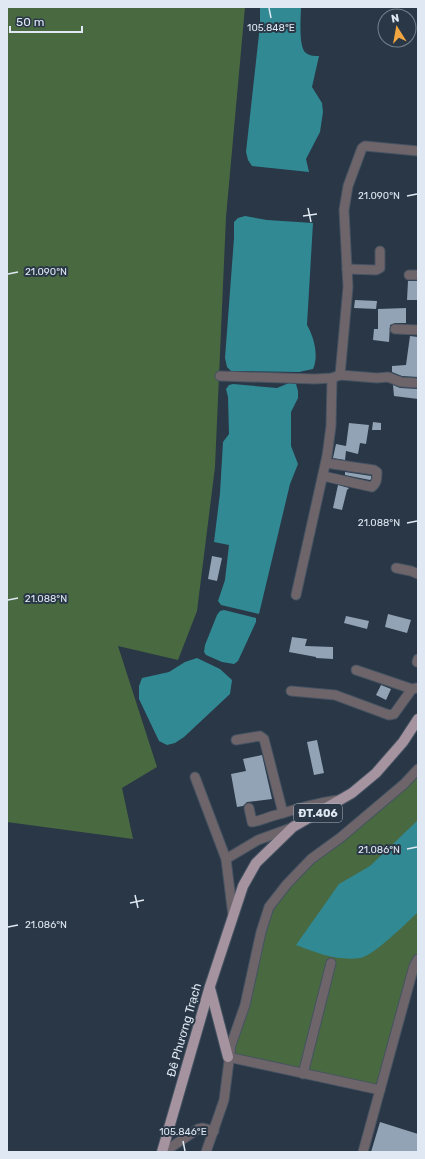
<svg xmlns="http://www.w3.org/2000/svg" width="425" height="1159" viewBox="0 0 425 1159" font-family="Rubik,sans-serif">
	<rect width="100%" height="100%" fill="#293746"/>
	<!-- green -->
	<g fill="#496941">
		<path d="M7,7H245L226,217L215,467L197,611L178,660L118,646L157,767L122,788L133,839L7,822Z"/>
		<path d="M418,770V959L380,1090L228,1057L269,907L287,884Z"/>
	</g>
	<!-- water -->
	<g fill="#318994">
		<path d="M260,7H301C301,17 298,47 306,53C310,56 314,56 319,56L312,87L322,103L323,112L320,132L306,159L309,172L252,166L248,160L246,152L260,25Z"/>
		<path d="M245,216L267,220L313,223L307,325C314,337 319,356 313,369L299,372L231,371L227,367L225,358L234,238V222L238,218Z"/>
		<path d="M289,383L296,384L298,391V398L291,412V446L298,464L290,484L259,614L221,605L218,601L225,580L229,545L214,542L220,493L223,442L229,434L228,397L226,389L229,385L233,384L277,388Z"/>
		<path d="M224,610L256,618V622L238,661L234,664L222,662L206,655L204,652L205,645L217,615L220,611Z"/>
		<path d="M197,658L220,669L232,680L230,694L184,737L175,743L167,745L159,741L139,699V686L142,678L169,672L185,662Z"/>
		<path d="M418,820V912C409,921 372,957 360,958C337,961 317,953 296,945L339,884L370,866Z"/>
	</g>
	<!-- building -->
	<g fill="#92a3b6">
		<path d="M408,281H418V300H407Z"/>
		<path d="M355,300L377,301L376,309L354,308Z"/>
		<path d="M406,308V323H395L390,325L389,342L373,340L374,329H378V309Z"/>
		<path d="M410,336L418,337V377L402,376L392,372V366L406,365Z"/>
		<path d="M393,385L400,388L418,389V399L394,396Z"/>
		<path d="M373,422L381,423V430H372Z"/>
		<path d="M349,423L369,425L366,444L360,443L358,454L346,451L345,460L333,458L336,444L346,446Z"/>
		<path d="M345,472L371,476V479L370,480L345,475Z"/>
		<path d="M338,485L349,488L347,490L342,510L333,508Z"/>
		<path d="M212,556L222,558L217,581L208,579Z"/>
		<path d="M388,614L411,620L407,633L385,627Z"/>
		<path d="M346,616L369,621L367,629L344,623Z"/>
		<path d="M292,637L307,639L305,646L333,647V659L316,658V657L289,652Z"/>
		<path d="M381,685L391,689L386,700L376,695Z"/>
		<path d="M317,740L324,773L314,775L307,742Z"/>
		<path d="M262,755L272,799L247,802L243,806L237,807L231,774L246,771L243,759Z"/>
		<path d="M380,1122L418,1134V1152H371Z"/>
	</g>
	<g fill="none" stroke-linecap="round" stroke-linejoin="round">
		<!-- street casing -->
		<g stroke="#465362" stroke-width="11">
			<g id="street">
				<path d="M347,269L376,270L380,268V251"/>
				<path d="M409,275H418"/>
				<path d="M395,329L418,330"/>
				<path d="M340,375L348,287L344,210L348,186L362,148L365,146L418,151"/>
				<path d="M220,376L315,379L332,378L340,375L377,378L388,377L401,382L418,383"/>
				<path d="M323,476L372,487C377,483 377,478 377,472L374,470L326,463"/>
				<path d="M396,568L411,571L418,574"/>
				<path d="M296,595L327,456L331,426L332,378"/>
				<path d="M417,662L418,659"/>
				<path d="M356,670L412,689L417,688"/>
				<path d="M291,691L335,695L389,715L394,714L412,689"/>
				<path d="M236,740L260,736L264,739L283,813"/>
				<path d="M195,777L226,859L233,916"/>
				<path d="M249,808L252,822C261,821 267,817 276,815C297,809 318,802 339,800"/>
				<path d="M226,859L258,840L291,828"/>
				<path d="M228,1057L380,1090"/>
				<path d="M303,1074L331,963"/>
				<path d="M164,1152L198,1129L203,1128L214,1131"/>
				<path d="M206,1152L224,1100L231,1045L245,1005L261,932L269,907L287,884L311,859L340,838L404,784L418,769"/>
				<path d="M363,1152L414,966L418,959"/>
			</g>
		</g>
		<!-- primary casing -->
		<g stroke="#465362" stroke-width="12">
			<g id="primary">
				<path d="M210,988L228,1057"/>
				<path d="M162,1152L210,986L243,886L256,863L293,827L352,793L376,773L403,742L418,719"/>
			</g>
		</g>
		<!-- street -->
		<use href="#street" stroke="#6e656b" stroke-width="9"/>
		<!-- primary -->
		<use href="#primary" stroke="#a593a0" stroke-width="10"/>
	</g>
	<!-- ticks -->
	<path fill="none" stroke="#e0e9f3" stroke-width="1.5" d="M269,8L271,18M407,196L417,194M308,208L311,222M303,216L317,214M8,274L18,272M407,523L417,521M8,600L18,598M407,849L417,847M135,895L138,908M130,903L144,900M8,927L18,925M183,1141L185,1151"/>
	<g text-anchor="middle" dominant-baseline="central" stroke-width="4" stroke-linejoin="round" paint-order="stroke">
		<!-- shield labels -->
		<rect fill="#293746" stroke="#a9b4bf" stroke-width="1" x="294" y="804" width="48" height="18" rx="3"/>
		<g font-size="11" font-weight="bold" fill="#e0e9f3">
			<text x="318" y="813">ĐT.406</text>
		</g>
		<!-- street labels -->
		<g font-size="12" fill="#e0e9f3" stroke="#293746">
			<text transform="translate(184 1030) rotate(-74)">Đê Phương Trạch</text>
		</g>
	</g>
	<g font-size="10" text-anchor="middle" fill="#e0e9f3" stroke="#293746" stroke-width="4" stroke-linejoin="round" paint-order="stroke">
		<text x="271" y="31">105.848°E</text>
		<text x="379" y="199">21.090°N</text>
		<text x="46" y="275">21.090°N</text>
		<text x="379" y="526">21.088°N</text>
		<text x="46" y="602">21.088°N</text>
		<text x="379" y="853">21.086°N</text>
		<text x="46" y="928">21.086°N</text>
		<text x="183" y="1135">105.846°E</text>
	</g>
	<!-- border -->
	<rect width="425" height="1159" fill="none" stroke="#e0e9f3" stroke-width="16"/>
	<!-- north arrow -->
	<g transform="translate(397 28) rotate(349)"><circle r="19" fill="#293746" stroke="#727e8b"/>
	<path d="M0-3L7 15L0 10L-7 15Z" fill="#f1a63f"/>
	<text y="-6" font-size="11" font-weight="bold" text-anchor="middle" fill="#e0e9f3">N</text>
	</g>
	<!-- scale -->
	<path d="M10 26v6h72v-6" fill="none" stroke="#e0e9f3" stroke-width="2"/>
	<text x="16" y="26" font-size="12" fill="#e0e9f3" stroke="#293746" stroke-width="3" paint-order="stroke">50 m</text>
</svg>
